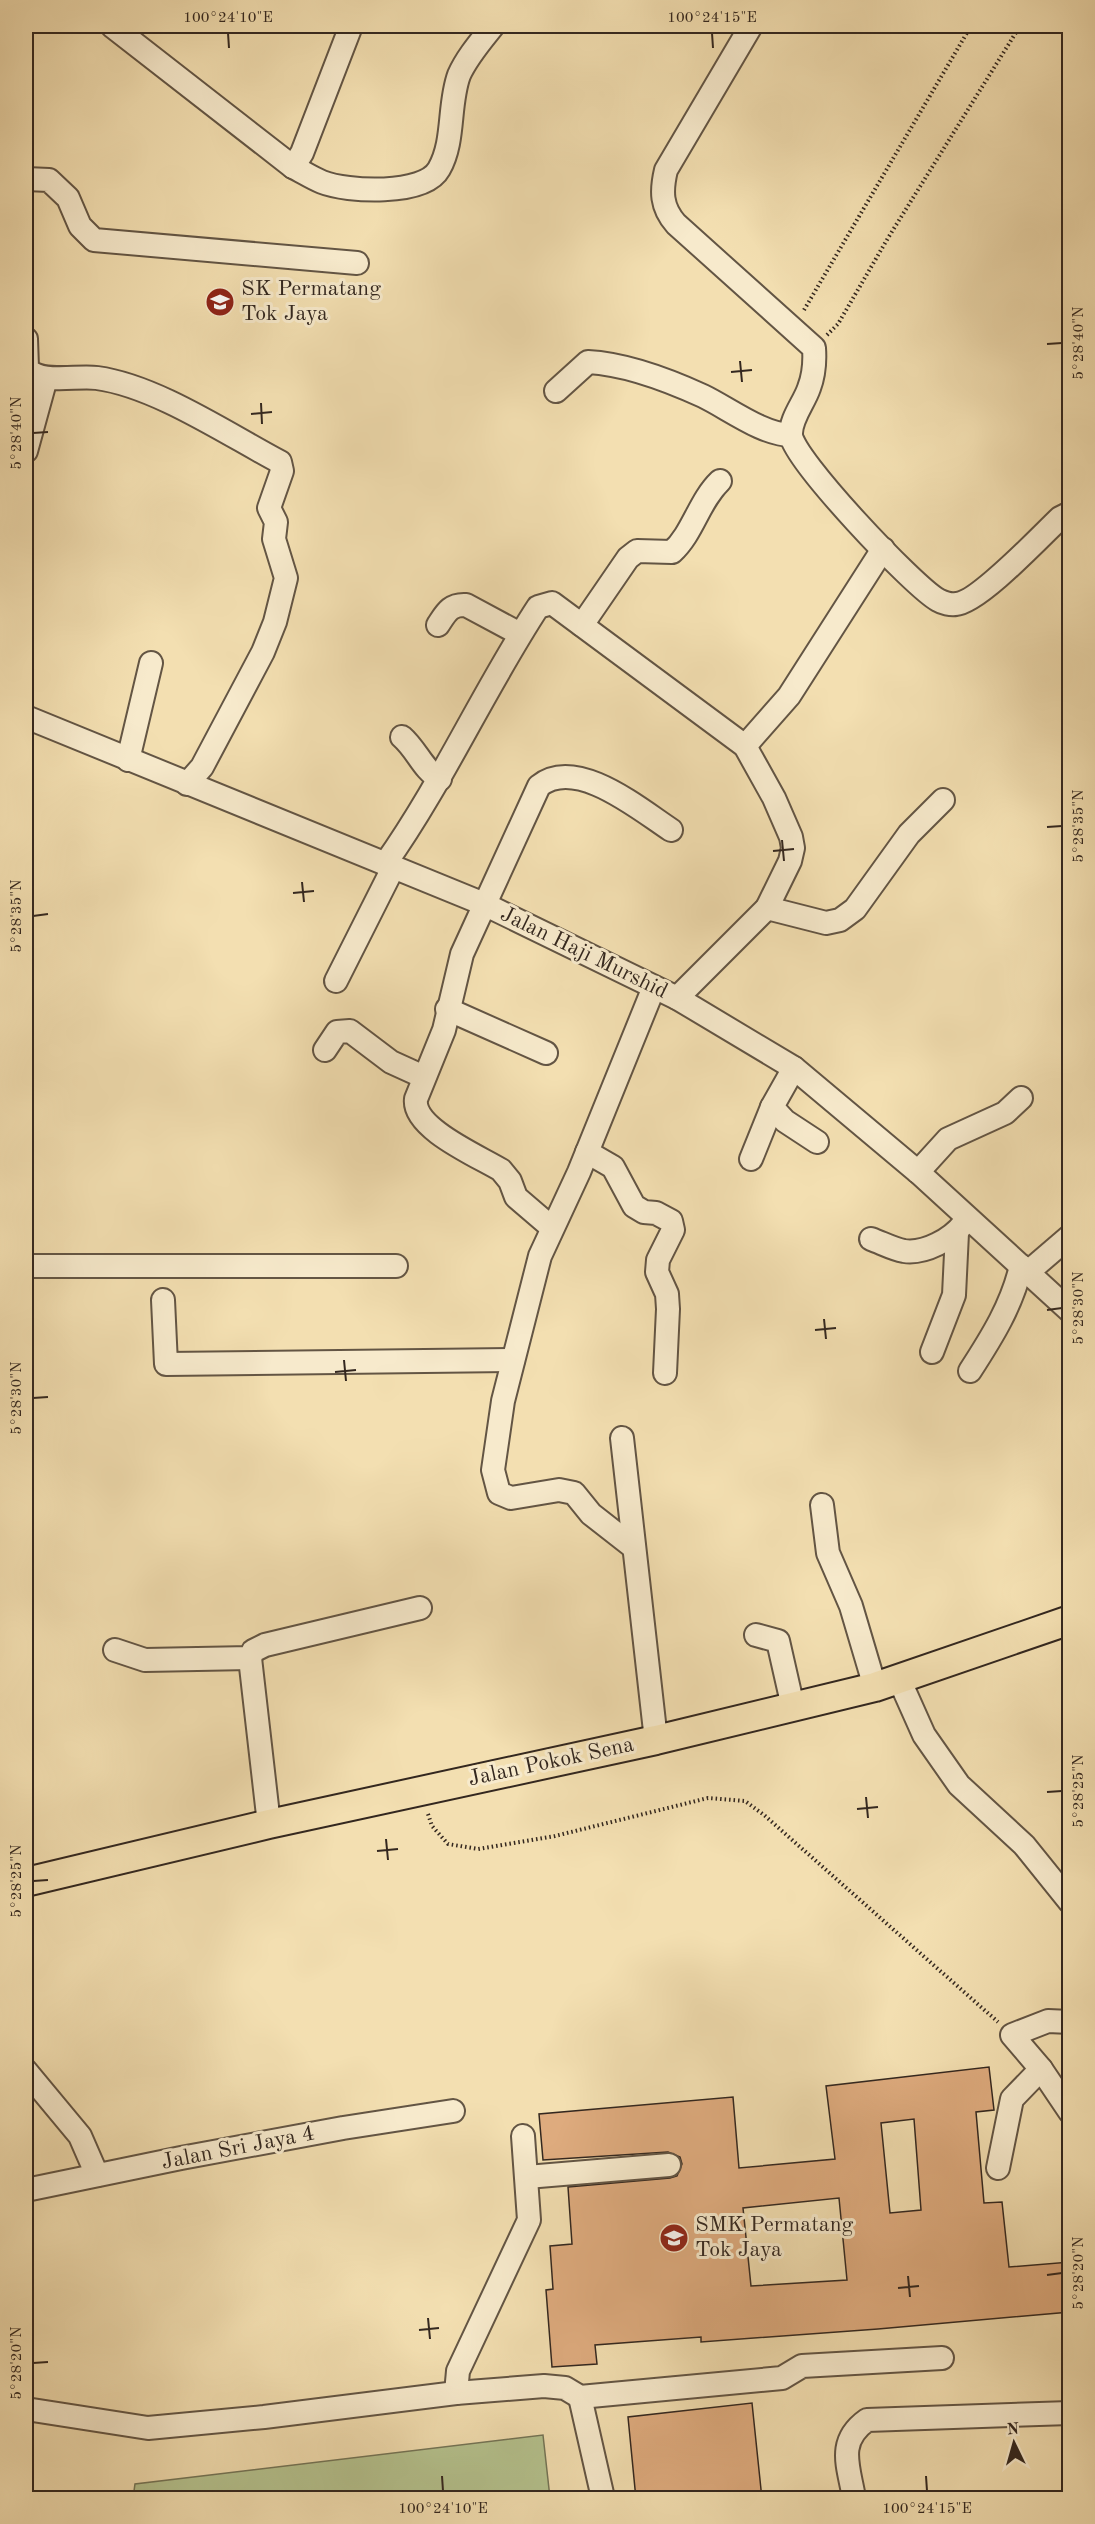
<svg xmlns="http://www.w3.org/2000/svg" width="1095" height="2524" viewBox="0 0 1095 2524" font-family="'Old Standard TT',serif">
	<rect width="100%" height="100%" fill="#f3dfb1"/>
	<filter id="stains"><feTurbulence type="fractalNoise" baseFrequency=".00333" numOctaves="4"/><feColorMatrix values="0 0 0 0 .2 0 0 0 0 .09 0 0 0 0 .02 0 0 0 .5 -.17"/></filter>
	<radialGradient id="worn" r=".72"><stop offset=".6" stop-color="#630" stop-opacity="0"/><stop offset="1" stop-color="#630" stop-opacity=".3"/></radialGradient>
	<!-- green -->
	<path fill="#b5c38f" stroke="#747557" stroke-width="1.5" d="M543,2435L550,2498H133L135,2484Z"/>
	<!-- building -->
	<g fill="#deab7e" stroke="#33271f" stroke-width="1.5" fill-rule="evenodd">
		<path d="M989,2067L994,2110L976,2112L984,2203L1002,2202L1009,2267L1070,2262V2312L878,2329L701,2342V2337L595,2345L597,2364L552,2367L546,2290L553,2289L550,2246L572,2244L568,2187L670,2178L677,2176L682,2164L680,2157L668,2152L543,2160L539,2114L733,2097L739,2168L835,2159L826,2086ZM914,2119L921,2210L890,2213L881,2123ZM839,2198L847,2280L751,2286L743,2208Z"/>
		<path d="M752,2403L762,2499H636L628,2417Z"/>
	</g>
	<g fill="none" stroke-linecap="round" stroke-linejoin="round">
		<!-- minor casing -->
		<g stroke="#635544" stroke-width="26">
			<g id="minor">
				<path d="M112,26L293,167C303,172 312,178 322,182C347,192 424,196 439,169C455,141 448,105 459,75C467,57 481,41 493,26"/>
				<path d="M751,26L666,170C661,191 661,207 676,224L814,348C815,362 814,375 809,388C804,403 790,419 791,435C792,458 914,587 938,600C943,603 951,605 956,604C978,603 1041,536 1060,518L1070,513"/>
				<path d="M293,167L302,153L351,26"/>
				<path d="M26,179L49,180L68,198L80,226L94,240L357,263"/>
				<path d="M26,339L27,368C39,385 77,375 97,378C156,386 227,434 280,462L282,471L269,508L276,522L274,539L286,578L275,622L263,652L202,767L187,784"/>
				<path d="M556,391L588,362C627,364 668,380 703,396C728,408 763,435 791,435"/>
				<path d="M26,451L46,378"/>
				<path d="M438,625C446,613 450,604 466,605L520,634"/>
				<path d="M582,625L628,558L637,551L672,552C693,533 699,501 720,481"/>
				<path d="M26,717L484,904L677,998L794,1068L918,1172L1070,1311"/>
				<path d="M402,737C417,750 423,770 440,779"/>
				<path d="M745,746L789,696L883,549"/>
				<path d="M128,760L151,663"/>
				<path d="M385,864C443,782 483,691 538,607L552,603L745,746L774,798L791,837L793,848L790,861L767,908L677,998"/>
				<path d="M767,908L826,923L840,920L855,909L909,834L943,800"/>
				<path d="M336,981L393,868"/>
				<path d="M447,1009L546,1053"/>
				<path d="M325,1050L337,1032L350,1031L391,1062L424,1077"/>
				<path d="M794,1068L772,1107L785,1121L817,1142"/>
				<path d="M587,1152L613,1167L634,1206L644,1212L656,1213L671,1221L673,1230L658,1260L657,1272L667,1294L668,1309L665,1373"/>
				<path d="M751,1159L772,1107"/>
				<path d="M918,1172L948,1139L1005,1113L1021,1098"/>
				<path d="M551,1227L516,1197L510,1181L501,1170C478,1156 412,1128 416,1099L444,1030L462,954L539,786C576,756 639,809 671,830"/>
				<path d="M871,1239C882,1243 893,1249 904,1251C925,1254 952,1239 964,1223"/>
				<path d="M26,1266H396"/>
				<path d="M1028,1272L1070,1236"/>
				<path d="M163,1300L166,1364L513,1360"/>
				<path d="M932,1352L954,1295L957,1233"/>
				<path d="M970,1371C992,1337 1012,1305 1021,1266"/>
				<path d="M622,1438L656,1740"/>
				<path d="M822,1505L828,1553L851,1606L875,1687"/>
				<path d="M632,1546L591,1514L574,1493L559,1490L511,1498L499,1493L493,1470L503,1401L540,1256L579,1172L654,987"/>
				<path d="M756,1635L778,1641L793,1707"/>
				<path d="M115,1650L145,1660L250,1658L253,1651L265,1645L420,1608"/>
				<path d="M250,1658L269,1824"/>
				<path d="M899,1679L924,1735L959,1785L1024,1845L1070,1902"/>
				<path d="M1070,2022L1048,2021L1012,2035L1041,2069L1070,2112"/>
				<path d="M26,2071L80,2136L97,2175"/>
				<path d="M998,2168L1012,2099L1041,2069"/>
				<path d="M527,2177L669,2165"/>
				<path d="M26,2190L181,2158L343,2128L453,2111"/>
				<path d="M456,2393L458,2371L529,2220L523,2136"/>
				<path d="M580,2397L603,2498"/>
				<path d="M26,2409L148,2428L264,2417L456,2393L544,2386L565,2388L580,2397L782,2378L802,2366L942,2358"/>
				<path d="M854,2498C849,2467 836,2442 867,2420L1070,2413"/>
			</g>
		</g>
		<!-- major casing -->
		<g stroke="#33271f" stroke-width="32">
			<path id="major" d="M26,1882L269,1824L656,1740L875,1687L1070,1620"/>
		</g>
		<!-- path -->
		<g stroke="#33271f" stroke-width="4" stroke-dasharray="1.5 3" stroke-linecap="butt">
			<path d="M804,310L971,26"/>
			<path d="M827,335L838,324L888,238L1020,26"/>
			<path d="M428,1814L432,1826L448,1844L478,1849L555,1836L708,1798L745,1801L764,1815L998,2022"/>
		</g>
		<!-- minor -->
		<use href="#minor" stroke="#f7eacc" stroke-width="22"/>
		<!-- major -->
		<use href="#major" stroke="#f3dfb1" stroke-width="28"/>
	</g>
	<!-- ticks -->
	<path fill="none" stroke="#33271f" stroke-width="2" d="M228,33L229,48M712,33L713,48M1047,344L1062,343M740,361L742,382M731,372L752,370M261,403L262,424M251,414L272,412M33,433L48,432M1047,827L1062,826M782,840L784,861M773,851L794,849M302,882L304,902M293,893L314,891M33,916L48,914M1047,1310L1062,1308M824,1319L826,1339M815,1330L836,1328M344,1360L346,1381M335,1372L356,1370M33,1398L48,1397M1047,1792L1062,1791M866,1797L868,1818M857,1809L878,1807M386,1839L388,1860M377,1851L398,1849M33,1881L48,1880M1047,2275L1062,2273M908,2276L910,2297M898,2288L919,2286M428,2318L430,2339M419,2330L439,2328M33,2363L48,2362M442,2476L443,2491M926,2476L927,2491"/>
	<!-- icons -->
	<defs>
		<g id="school-disc" transform="scale(1.5)"><circle r="9.5" fill="#8f2418" stroke="#f7eacc"/><path d="M0-5L7-2L0 1L-7-2ZM-4 1L0 2.5L4 1V4Q0 6-4 4Z" fill="#fff"/></g>
	</defs>
	<g fill-rule="evenodd">
		<use href="#school-disc" x="220" y="302"/>
		<use href="#school-disc" x="674" y="2238"/>
	</g>
	<g text-anchor="middle" dominant-baseline="central" stroke-width="6" stroke-linejoin="round" paint-order="stroke">
		<!-- poi labels -->
		<g font-size="22" fill="#33271f" stroke="#f7eacc" text-anchor="start">
			<text x="241" y="289">SK Permatang<tspan x="241" dy="25">Tok Jaya</tspan></text>
			<text x="695" y="2225">SMK Permatang<tspan x="695" dy="25">Tok Jaya</tspan></text>
		</g>
		<!-- street labels -->
		<g font-size="22" fill="#33271f" stroke="#f7eacc">
			<text transform="translate(584 953) rotate(26)">Jalan Haji Murshid</text>
			<text transform="translate(551 1762) rotate(-12)">Jalan Pokok Sena</text>
			<text transform="translate(238 2148) rotate(-11)">Jalan Sri Jaya 4</text>
		</g>
	</g>
	<!-- margin -->
	<rect width="1095" height="2524" fill="none" stroke="#f3dfb1" stroke-width="66"/>
	<!-- north arrow -->
	<g transform="translate(1014 2443) rotate(355)" stroke="#f7eacc" stroke-width="4.5" paint-order="stroke">
	<path d="M0-4.5L10 22L0 15L-10 22Z" fill="#33271f"/>
	<text y="-9" font-size="16" font-weight="bold" text-anchor="middle" fill="#33271f">N</text>
	</g>
	<rect x="33" y="33" width="1029" height="2458" fill="none" stroke="#33271f" stroke-width="2"/>
	<g font-size="15" text-anchor="middle" fill="#33271f">
		<text x="228" y="22">100°24'10"E</text>
		<text x="712" y="22">100°24'15"E</text>
		<text transform="translate(1078 343) rotate(-90)" y="5">5°28'40"N</text>
		<text transform="translate(16 433) rotate(-90)" y="5">5°28'40"N</text>
		<text transform="translate(1078 826) rotate(-90)" y="5">5°28'35"N</text>
		<text transform="translate(16 916) rotate(-90)" y="5">5°28'35"N</text>
		<text transform="translate(1078 1308) rotate(-90)" y="5">5°28'30"N</text>
		<text transform="translate(16 1398) rotate(-90)" y="5">5°28'30"N</text>
		<text transform="translate(1078 1791) rotate(-90)" y="5">5°28'25"N</text>
		<text transform="translate(16 1881) rotate(-90)" y="5">5°28'25"N</text>
		<text transform="translate(1078 2273) rotate(-90)" y="5">5°28'20"N</text>
		<text transform="translate(16 2363) rotate(-90)" y="5">5°28'20"N</text>
		<text x="443" y="2513">100°24'10"E</text>
		<text x="927" y="2513">100°24'15"E</text>
	</g>
	<rect width="100%" height="100%" filter="url(#stains)"/>
	<rect width="100%" height="100%" fill="url(#worn)"/>
</svg>
